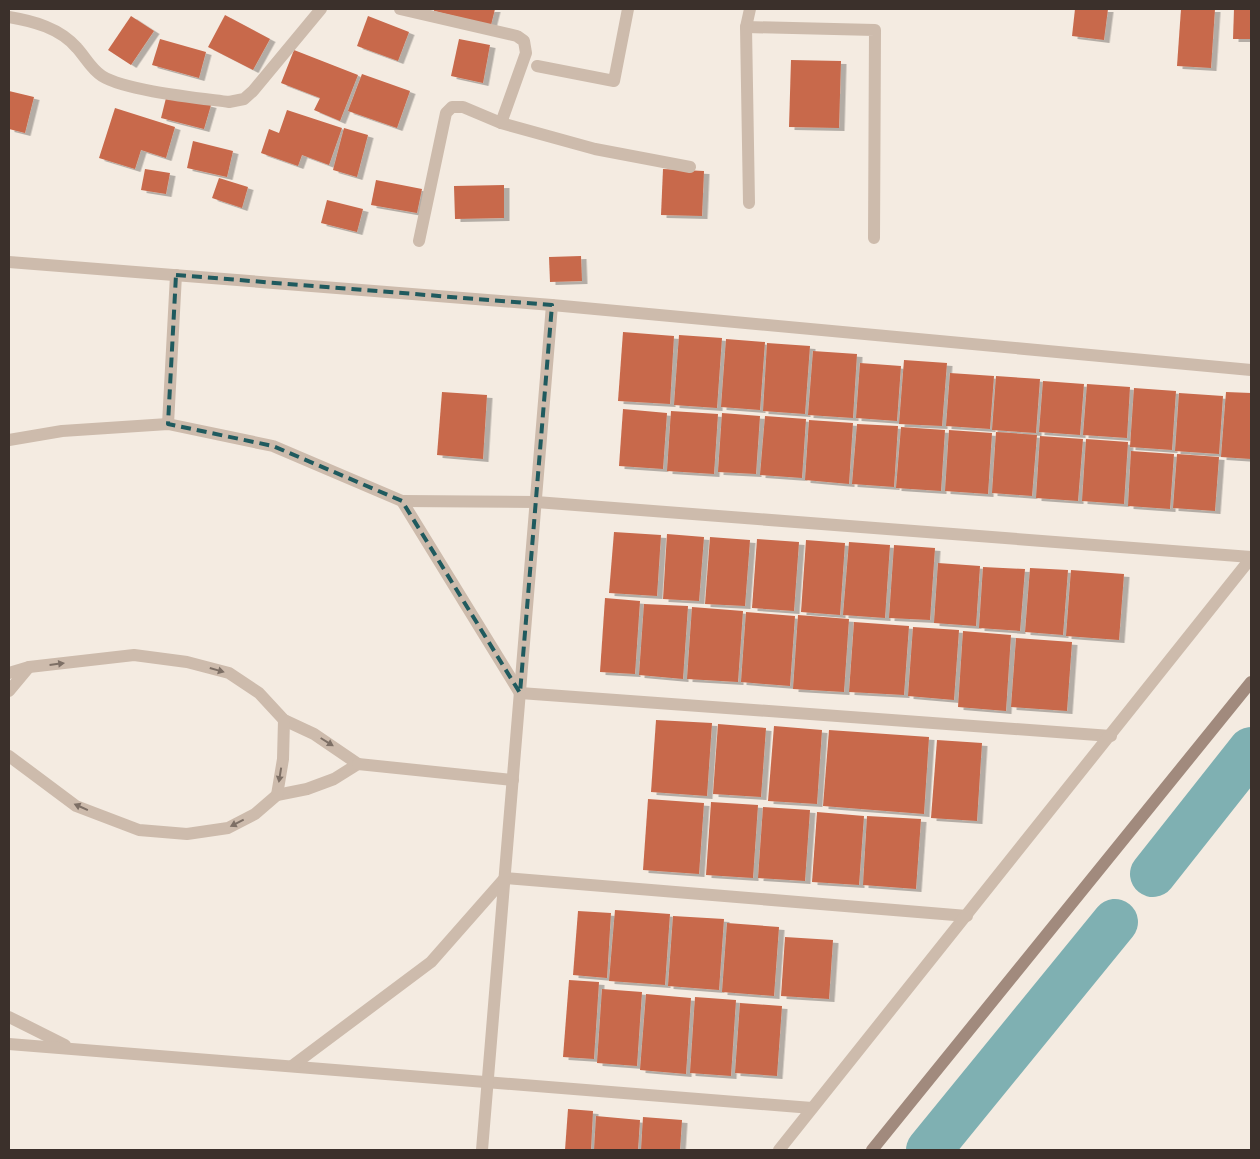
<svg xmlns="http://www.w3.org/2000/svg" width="1260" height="1159" viewBox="0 0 1260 1159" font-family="Raleway,sans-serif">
	<defs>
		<filter id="shadow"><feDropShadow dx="5.5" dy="3" stdDeviation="0" flood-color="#0004"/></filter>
	</defs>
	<rect width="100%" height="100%" fill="#f4ebe1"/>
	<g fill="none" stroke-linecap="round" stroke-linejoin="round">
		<!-- river -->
		<g stroke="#7fb0b2" stroke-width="46">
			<path d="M1153,874L1251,750"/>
			<path d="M929,1150L1115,922"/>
		</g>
	</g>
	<!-- building -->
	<g fill="#c8694b" filter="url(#shadow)">
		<path d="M434,9H495L491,25L434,11Z"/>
		<path d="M1075,9H1108L1104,40L1072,36Z"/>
		<path d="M1181,9H1215L1211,68L1177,66Z"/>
		<path d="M1234,9H1251V39H1233Z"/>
		<path d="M225,15L270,39L253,70L208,47Z"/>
		<path d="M131,16L154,31L131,65L108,50Z"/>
		<path d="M368,16L409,32L398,61L357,46Z"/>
		<path d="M160,39L206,52L199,78L152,65Z"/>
		<path d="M459,39L490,45L483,83L451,76Z"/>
		<path d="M294,50L358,75L340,121L314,110L320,98L281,83Z"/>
		<path d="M791,60L841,61L839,128L789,127Z"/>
		<path d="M362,74L410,91L397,128L348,111Z"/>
		<path d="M9,91L34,97L25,133L9,129Z"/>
		<path d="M167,94L211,105L204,129L161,118Z"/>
		<path d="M115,108L175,127L166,158L141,150L135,169L99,158Z"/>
		<path d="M287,110L342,128L329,165L302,155L298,166L261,153L269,129L279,133Z"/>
		<path d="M344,128L368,135L357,177L333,170Z"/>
		<path d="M193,141L233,151L227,177L187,168Z"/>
		<path d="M145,169L170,173L166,194L141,190Z"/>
		<path d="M663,169L704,171L702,216L661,215Z"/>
		<path d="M219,178L248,187L242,208L212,198Z"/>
		<path d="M376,180L422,189L417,213L371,205Z"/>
		<path d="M504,185V218L455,219L454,186Z"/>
		<path d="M327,200L363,209L357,232L321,223Z"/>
		<path d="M581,256L582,281L550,282L549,257Z"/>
		<path d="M623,332L674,336L670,404L618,401Z"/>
		<path d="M679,335L722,338L717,408L674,405Z"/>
		<path d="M726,339L765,342L760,410L721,407Z"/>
		<path d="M767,343L810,346L805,414L763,411Z"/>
		<path d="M813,351L857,354L853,418L808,415Z"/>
		<path d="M904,360L947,363L942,426L899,424Z"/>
		<path d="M860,363L901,366L897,421L856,418Z"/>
		<path d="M950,373L994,376L990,429L946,426Z"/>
		<path d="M996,376L1040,379L1036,433L992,430Z"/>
		<path d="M1043,381L1084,384L1080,435L1039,432Z"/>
		<path d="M1087,384L1130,387L1127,438L1083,435Z"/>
		<path d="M1134,388L1176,391L1172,450L1130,447Z"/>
		<path d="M442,392L487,395L483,459L437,455Z"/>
		<path d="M1226,392L1251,393V459L1221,457Z"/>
		<path d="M1179,393L1223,396L1219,454L1175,451Z"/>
		<path d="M623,409L667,413L663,469L619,466Z"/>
		<path d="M671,411L718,414L714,474L667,471Z"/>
		<path d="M722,413L760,416L756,474L718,472Z"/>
		<path d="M765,416L806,419L802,478L760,475Z"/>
		<path d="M809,420L853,423L849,484L805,480Z"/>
		<path d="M857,424L898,426L894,487L852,484Z"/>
		<path d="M901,427L945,430L941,491L896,488Z"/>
		<path d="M949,430L992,433L988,494L945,491Z"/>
		<path d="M996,432L1037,435L1032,496L992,493Z"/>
		<path d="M1040,436L1083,439L1078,501L1036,498Z"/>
		<path d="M1086,439L1128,442L1124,504L1082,501Z"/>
		<path d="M1131,451L1174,454L1170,509L1128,506Z"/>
		<path d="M1177,454L1219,457L1215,511L1173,508Z"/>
		<path d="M614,532L661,535L657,596L609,593Z"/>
		<path d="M667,534L704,537L699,601L663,599Z"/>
		<path d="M710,537L750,540L745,606L705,604Z"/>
		<path d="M757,539L799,542L794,611L752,608Z"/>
		<path d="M806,540L845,543L840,615L801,612Z"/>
		<path d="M849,542L890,545L885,618L843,615Z"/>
		<path d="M894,545L935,548L930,620L889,618Z"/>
		<path d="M938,563L980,566L976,626L934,623Z"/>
		<path d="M983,567L1025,569L1020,631L979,628Z"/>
		<path d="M1030,568L1068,570L1063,635L1025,632Z"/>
		<path d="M1071,570L1124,574L1119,640L1066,636Z"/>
		<path d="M605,598L640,601L635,674L600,672Z"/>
		<path d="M644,604L688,606L683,679L639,675Z"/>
		<path d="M692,607L743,611L738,682L687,679Z"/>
		<path d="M746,612L795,616L790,686L741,682Z"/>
		<path d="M798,615L849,619L844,692L793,689Z"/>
		<path d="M854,622L909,626L904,695L849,692Z"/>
		<path d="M913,627L959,630L954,700L908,696Z"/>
		<path d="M963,631L1011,635L1006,711L958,707Z"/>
		<path d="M1016,638L1072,642L1067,711L1011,707Z"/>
		<path d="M656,720L712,723L707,796L651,792Z"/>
		<path d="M718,724L766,728L761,797L713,794Z"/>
		<path d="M774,726L822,730L817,804L768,801Z"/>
		<path d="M829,730L929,737L924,814L823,806Z"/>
		<path d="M937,740L982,743L977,821L931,818Z"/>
		<path d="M648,799L704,803L699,874L643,870Z"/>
		<path d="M711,802L758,805L753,878L706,875Z"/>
		<path d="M763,807L810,810L805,881L758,878Z"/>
		<path d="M817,812L864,816L859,885L812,882Z"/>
		<path d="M867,816L921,819L916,889L863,885Z"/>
		<path d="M615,910L670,914L665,985L609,981Z"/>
		<path d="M578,911L611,913L607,978L573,975Z"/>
		<path d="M673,916L724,919L719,990L668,986Z"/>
		<path d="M727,923L779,927L774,996L722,992Z"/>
		<path d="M785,937L833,940L829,999L781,996Z"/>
		<path d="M569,980L599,982L594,1059L563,1057Z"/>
		<path d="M602,989L642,992L637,1066L597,1063Z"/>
		<path d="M646,994L691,998L686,1074L640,1070Z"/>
		<path d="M695,997L736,1000L731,1076L690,1073Z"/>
		<path d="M740,1003L782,1006L777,1076L735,1073Z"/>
		<path d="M568,1109L593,1111L591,1150H565Z"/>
		<path d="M596,1116L640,1120L638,1150H594Z"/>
		<path d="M643,1117L682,1120L680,1150H641Z"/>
	</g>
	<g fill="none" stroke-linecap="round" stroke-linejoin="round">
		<!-- street -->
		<g stroke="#cdbbac" stroke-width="12">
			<path d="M400,9L517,36L524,41L526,53L501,123L463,107H452L446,113L419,241"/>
			<path d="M9,17C33,21 60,28 77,48C86,58 91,69 102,76C126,91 199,98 229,102L244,99L253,91L321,9"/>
			<path d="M746,27L875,30L874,238"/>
			<path d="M537,66L614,81L628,9"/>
			<path d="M501,123L595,149L690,167"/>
			<path d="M749,203L746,27L750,9"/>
			<path d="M9,262L552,305L1251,370"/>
			<path d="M168,424L176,275"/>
			<path d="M9,440L62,431L168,424L273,446L402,501L520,693L1111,736"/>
			<path d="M402,501L536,502L1251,557"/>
			<path d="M9,673L29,667L134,655L187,662L229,673L259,693L284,720L314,734L358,764L334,779L307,789L277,795L255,814L228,828L187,834L139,830L76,806L9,756"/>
			<path d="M9,691L29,667"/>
			<path d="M358,764L513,780"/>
			<path d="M277,795L283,759L284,720"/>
			<path d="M9,1017L65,1045"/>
			<path d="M9,1044L812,1108"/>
			<path d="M292,1066L431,962L505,878L967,916"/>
			<path d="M482,1150L552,305"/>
			<path d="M779,1150L1251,558"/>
		</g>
		<!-- secondary -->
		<path stroke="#a18a7d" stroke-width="12" d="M872,1150L1251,682"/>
	</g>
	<!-- one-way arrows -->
	<defs><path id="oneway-solid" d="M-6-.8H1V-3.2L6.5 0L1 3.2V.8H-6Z" transform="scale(1.25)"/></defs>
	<g fill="#7d6f65">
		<use href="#oneway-solid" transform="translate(57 664) rotate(-7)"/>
		<use href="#oneway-solid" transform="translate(217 670) rotate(16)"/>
		<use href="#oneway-solid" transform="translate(327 742) rotate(32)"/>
		<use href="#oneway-solid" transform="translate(280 775) rotate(99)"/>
		<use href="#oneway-solid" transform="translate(81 807) rotate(-156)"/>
		<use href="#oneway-solid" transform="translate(237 823) rotate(153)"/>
	</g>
	<!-- marked area -->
	<path fill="none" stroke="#1f5a5e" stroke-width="4" stroke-dasharray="10 6" stroke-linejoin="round" d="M176,275L552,305L520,693L402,501L273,446L168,424Z"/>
	<!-- border -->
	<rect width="1260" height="1159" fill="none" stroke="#3b302b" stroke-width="20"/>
</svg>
